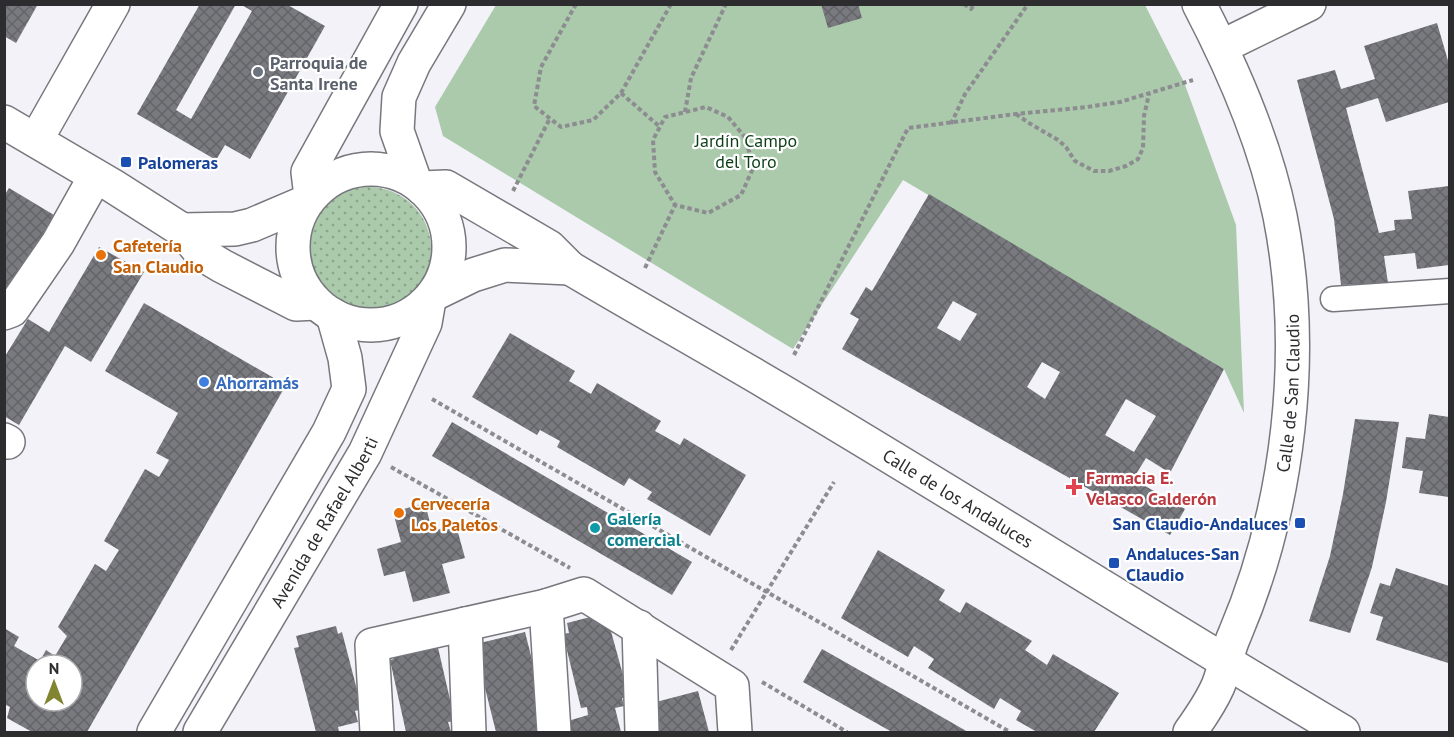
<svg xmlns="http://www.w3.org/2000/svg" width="1454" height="737" viewBox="0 0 1454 737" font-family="'PT Sans',sans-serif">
	<defs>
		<pattern id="garden-dots" width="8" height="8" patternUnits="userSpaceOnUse" patternTransform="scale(1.5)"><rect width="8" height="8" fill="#aacaab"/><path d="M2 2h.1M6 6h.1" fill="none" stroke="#8ba48c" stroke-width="1.8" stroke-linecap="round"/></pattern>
		<pattern id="building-cross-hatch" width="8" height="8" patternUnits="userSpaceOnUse" patternTransform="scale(1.5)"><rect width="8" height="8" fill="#797a7f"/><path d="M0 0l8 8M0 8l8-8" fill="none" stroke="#646468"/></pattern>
	</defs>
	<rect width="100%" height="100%" fill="#f2f2f8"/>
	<!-- green -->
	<path fill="#aacaab" d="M496,5H1145L1184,82L1236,225L1244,413L1224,369L903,180L793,349L443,136L435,107Z"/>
	<!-- garden -->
	<circle fill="url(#garden-dots)" cx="369" cy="249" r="62"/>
	<!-- building -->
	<g fill="url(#building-cross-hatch)" fill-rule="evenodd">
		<path d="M4,4H38L16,43L4,36Z"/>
		<path d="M200,4H236L176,110L191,119L252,11L240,4H286L325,26L250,159L225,145L216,160L137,114Z"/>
		<path d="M821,4H858L862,18L828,28Z"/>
		<path d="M1437,23L1449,64V102L1386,122L1378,98L1346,108L1379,233L1395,230L1394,220L1412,219L1408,191L1449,186V265L1417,269L1415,253L1384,256L1388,283L1341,285L1334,219L1297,80L1335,70L1341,89L1375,79L1364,46Z"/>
		<path d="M9,188L54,215L4,300V196Z"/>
		<path d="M929,194L1224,369L1170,473L1146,458L1133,479L1185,509L1170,535L842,349L859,319L850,314L866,287L872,291ZM953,301L977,314L960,341L937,328ZM1042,362L1060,372L1045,399L1027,387ZM1126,399L1156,416L1134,452L1105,435Z"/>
		<path d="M99,247L144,272L91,362L65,346L19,425L4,416V358L28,319L49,332Z"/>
		<path d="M144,303L286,385L87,732H32L7,718L10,707L4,704V628L19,637L14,646L40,661L46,650L55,656L67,636L58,627L95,564L106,571L119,550L104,541L145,469L159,477L169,460L156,453L178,413L105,371ZM36,665H72V701H36Z"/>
		<path d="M510,333L575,371L569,381L591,394L597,383L661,421L655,431L680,445L684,438L746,475L710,536L647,499L652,492L629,478L624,486L557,447L560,441L540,430L537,435L472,397Z"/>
		<path d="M1429,414L1449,417V497L1419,493L1423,471L1402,468L1406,437L1425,439Z"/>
		<path d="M1355,419L1399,422L1386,502L1372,567L1350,633L1309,621L1330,556L1343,494Z"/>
		<path d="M452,422L692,562L672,595L432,456Z"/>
		<path d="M425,503L432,531L456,525L465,558L442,564L450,593L413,602L405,571L384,576L377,549L401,542L393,512Z"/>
		<path d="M878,550L945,590L939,600L960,613L966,602L1032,641L1025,650L1047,665L1053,654L1119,693L1094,732H1037L1016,720L1021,711L1000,698L994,709L928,668L934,659L914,646L908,657L841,618Z"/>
		<path d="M1396,568L1449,586V657L1448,663L1376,640L1383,617L1370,613L1380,583L1390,586Z"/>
		<path d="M606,613L629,697L622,698L624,706L615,708L621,732H567L568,721L588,715L587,707L581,708L563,634L569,633L567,623Z"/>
		<path d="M336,626L338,634L342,632L362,709L355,711L358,722L338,727L339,732H316L294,648L299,647L296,636Z"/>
		<path d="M525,632L547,719L544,730L535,732H496L477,656L483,654L480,643Z"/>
		<path d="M436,639L455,721L448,722L451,732H406L390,660L394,659L392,649Z"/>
		<path d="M822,649L928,709L968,732H892L803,682Z"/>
		<path d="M698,691L709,732H658L653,714L659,712L656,702Z"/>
	</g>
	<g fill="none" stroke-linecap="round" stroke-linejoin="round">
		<!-- pedestrian casing -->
		<g stroke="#77787d" stroke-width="27">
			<path id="pedestrian" d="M1333,299L1450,291"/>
		</g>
		<!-- minor casing -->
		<g stroke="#77787d" stroke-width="36">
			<g id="minor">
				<path d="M1221,47L1309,4"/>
				<path d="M4,122L113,186L182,230L202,254L222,266L296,304L316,303"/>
				<path d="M36,140L113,4"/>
				<circle cx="371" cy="247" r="78"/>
				<path d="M415,182L397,131L399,97L414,63L449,4"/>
				<path id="s1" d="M422,188L446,187L549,247L570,268C639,309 709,348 778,389C968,502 1154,620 1343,732"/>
				<path d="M311,196L308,172L401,4"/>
				<path d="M182,230L235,229L252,225L306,202"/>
				<path d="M434,294L473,275L505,265L570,268"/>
				<path d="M4,313L12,310L58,243L95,177"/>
				<path d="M4,440L8,442"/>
				<path d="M546,606L554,732"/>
				<path d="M465,624L469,732"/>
				<path d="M639,627L642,732"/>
				<path d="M154,732L329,432L349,389L345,358L333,315"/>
				<path id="s2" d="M200,732L365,453L425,323L429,300"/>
				<path d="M377,732L372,645L546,606L584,594L732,686L735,732"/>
				<path id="s3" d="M1190,732C1200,718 1211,702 1218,686C1225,669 1227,651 1235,634C1289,507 1307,352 1280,216C1265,142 1234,71 1199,4"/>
			</g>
		</g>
		<!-- path -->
		<g stroke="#8c8c91" stroke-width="4" stroke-dasharray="4.5 3" stroke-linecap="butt">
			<path d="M576,4L541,67L534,106L561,127L593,120L621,93L671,4"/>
			<path d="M964,4L971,9L975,4"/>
			<path d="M621,93L660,127"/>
			<path d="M685,112L691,78L726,4"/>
			<path d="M1016,114L1029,123L1058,140L1066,147L1075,161L1094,171H1109L1126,166L1138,159L1143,148L1144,116L1149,94"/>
			<path d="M951,124L965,94L1028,4"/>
			<path d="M513,191L550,118"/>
			<path d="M645,268L675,205L708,213L741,195L754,166L744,136L728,117L706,107L665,117L653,140L655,172L675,205"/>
			<path d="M794,355L908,128L1016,114L1087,107L1120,102L1193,80"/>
			<path d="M432,399L1010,732"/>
			<path d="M391,467L570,568"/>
			<path d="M731,650L834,482"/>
			<path d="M762,682L847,732"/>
		</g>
		<!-- pedestrian -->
		<use href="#pedestrian" stroke="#fff" stroke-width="24"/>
		<!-- minor -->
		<use href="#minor" stroke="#fff" stroke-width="33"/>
	</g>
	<!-- markers -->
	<circle fill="#6b7280" stroke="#fff" stroke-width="2" cx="258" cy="72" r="6"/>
	<g fill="#1a4fb4" stroke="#fff" stroke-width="2">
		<rect x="120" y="156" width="12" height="12" rx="3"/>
		<rect x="1294" y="517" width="12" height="12" rx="3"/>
		<rect x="1108" y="557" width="12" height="12" rx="3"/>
	</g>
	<g fill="#e8710a" stroke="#fff" stroke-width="2">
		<circle cx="101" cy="255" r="6"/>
		<circle cx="399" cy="513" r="6"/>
	</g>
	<circle fill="#3f7fe0" stroke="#fff" stroke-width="2" cx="204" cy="382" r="6"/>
	<path fill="#e0444e" stroke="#fff" stroke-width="2" d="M1071 478h6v6h6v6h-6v6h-6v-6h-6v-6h6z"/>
	<circle fill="#0f9aa8" stroke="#fff" stroke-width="2" cx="595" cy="528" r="6"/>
	<g text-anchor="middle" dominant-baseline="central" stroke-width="4.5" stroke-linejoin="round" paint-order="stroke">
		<!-- worship labels -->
		<g font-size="18" font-weight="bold" fill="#5b616d" stroke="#fff" text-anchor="start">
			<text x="270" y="62">Parroquia de<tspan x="270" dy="21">Santa Irene</tspan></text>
		</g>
		<!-- park labels -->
		<g font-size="18" fill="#0b3e15" stroke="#fff">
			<text x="746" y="140">Jardín Campo<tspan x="746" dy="21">del Toro</tspan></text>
		</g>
		<!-- transit labels -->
		<g font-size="18" font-weight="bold" fill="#164399" stroke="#fff" text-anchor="start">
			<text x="138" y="162">Palomeras</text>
			<text x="1288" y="523" text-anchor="end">San Claudio-Andaluces</text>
			<text x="1126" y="553">Andaluces-San<tspan x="1126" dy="21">Claudio</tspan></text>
		</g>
		<!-- food labels -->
		<g font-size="18" font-weight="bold" fill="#c56008" stroke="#fff" text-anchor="start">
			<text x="113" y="245">Cafetería<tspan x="113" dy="21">San Claudio</tspan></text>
			<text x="411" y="503">Cervecería<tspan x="411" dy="21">Los Paletos</tspan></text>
		</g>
		<!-- shop labels -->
		<g font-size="18" font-weight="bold" fill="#366cbe" stroke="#fff" text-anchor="start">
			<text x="216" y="382">Ahorramás</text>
		</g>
		<!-- street labels -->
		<g font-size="18" fill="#2d2d30" stroke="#fff">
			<text stroke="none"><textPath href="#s3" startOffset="357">Calle de San Claudio</textPath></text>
			<text stroke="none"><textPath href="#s1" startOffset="624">Calle de los Andaluces</textPath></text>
			<text stroke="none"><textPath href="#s2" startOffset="244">Avenida de Rafael Alberti</textPath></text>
		</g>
		<!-- health labels -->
		<g font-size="18" font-weight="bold" fill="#be3a42" stroke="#fff" text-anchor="start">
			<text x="1086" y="477">Farmacia E.<tspan x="1086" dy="21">Velasco Calderón</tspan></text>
		</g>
		<!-- culture labels -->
		<g font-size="18" font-weight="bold" fill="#0d838f" stroke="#fff" text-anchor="start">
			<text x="607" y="518">Galería<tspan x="607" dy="21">comercial</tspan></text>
		</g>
	</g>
	<!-- border -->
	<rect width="1454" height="737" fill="none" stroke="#2d2d30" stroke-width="12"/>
	<!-- north arrow -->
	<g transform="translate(54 683)"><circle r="28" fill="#ffffff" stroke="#ababac" stroke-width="1.5"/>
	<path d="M0-4.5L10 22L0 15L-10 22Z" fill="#818530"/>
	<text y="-9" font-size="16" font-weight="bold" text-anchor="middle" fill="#2d2d30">N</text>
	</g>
</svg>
